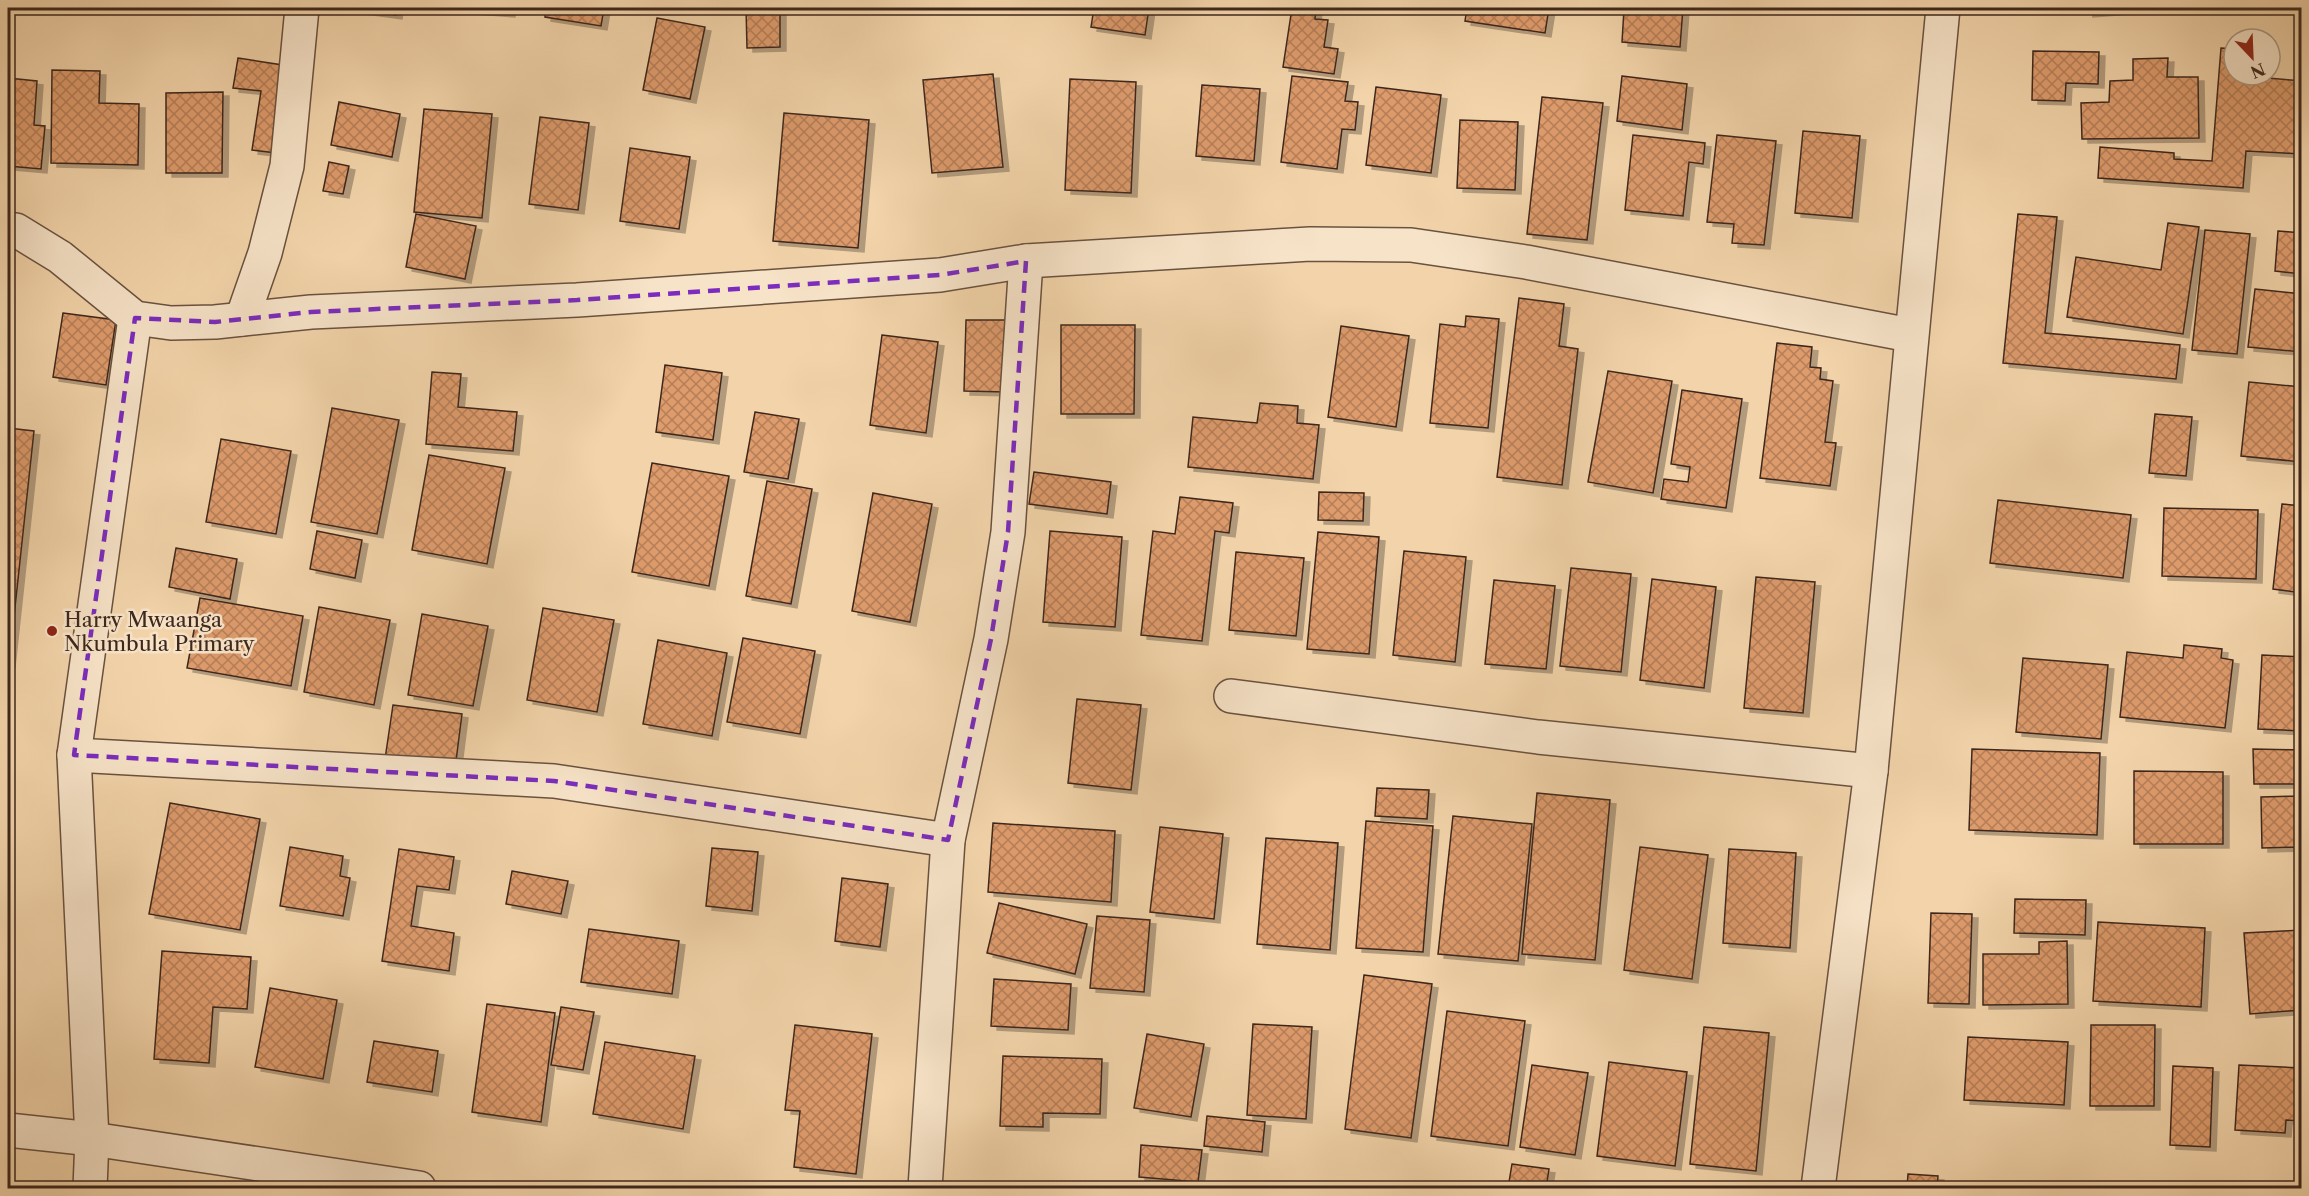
<svg xmlns="http://www.w3.org/2000/svg" width="2309" height="1196" viewBox="0 0 2309 1196" font-family="'Libre Caslon Text',serif">
	<defs>
		<pattern id="building-cross-hatch" width="8" height="8" patternUnits="userSpaceOnUse" patternTransform="scale(1.5)"><rect width="8" height="8" fill="#de9b6c"/><path d="M0 0l8 8M0 8l8-8" fill="none" stroke="#b57e58"/></pattern>
		<filter id="shadow"><feDropShadow dx="6" dy="4" stdDeviation="0" flood-color="#0004"/></filter>
	</defs>
	<rect width="100%" height="100%" fill="#f3d4aa"/>
	<filter id="stains"><feTurbulence type="fractalNoise" baseFrequency=".00333" numOctaves="4"/><feColorMatrix values="0 0 0 0 .2 0 0 0 0 .09 0 0 0 0 .02 0 0 0 .5 -.17"/></filter>
	<radialGradient id="worn" r=".72"><stop offset=".6" stop-color="#630" stop-opacity="0"/><stop offset="1" stop-color="#630" stop-opacity=".3"/></radialGradient>
	<!-- building -->
	<g fill="url(#building-cross-hatch)" stroke="#3d271c" stroke-width="1.5" filter="url(#shadow)">
		<path d="M345,8H397L396,15Z"/>
		<path d="M444,8H509V13Z"/>
		<path d="M546,8H604L601,26L545,17Z"/>
		<path d="M746,8H780V47L747,48Z"/>
		<path d="M1094,8H1149L1145,35L1091,27Z"/>
		<path d="M1292,8H1316L1315,19L1328,20L1324,47L1338,49L1334,74L1283,67Z"/>
		<path d="M1467,8H1549L1545,33L1465,21Z"/>
		<path d="M1645,8H1683L1680,47L1622,42L1624,9L1645,11Z"/>
		<path d="M2086,8H2150L2087,13Z"/>
		<path d="M657,18L705,27L690,99L643,90Z"/>
		<path d="M2221,48L2234,49V75L2302,81V154L2246,151L2243,188L2098,178L2100,147L2174,153V159L2212,161Z"/>
		<path d="M2033,51L2099,52L2098,84L2066,83L2065,101L2032,100Z"/>
		<path d="M238,58L289,66L276,153L252,150L261,91L233,88Z"/>
		<path d="M2168,58L2167,77H2198L2199,138L2082,139L2081,103L2109,102L2110,81L2133,80V59Z"/>
		<path d="M52,70L100,71L99,103L139,104L138,165L51,163Z"/>
		<path d="M993,74L1003,167L932,173L923,80Z"/>
		<path d="M1292,76L1348,82L1345,101L1358,102L1355,130L1342,129L1337,169L1281,162Z"/>
		<path d="M1622,76L1687,84L1682,130L1617,121Z"/>
		<path d="M8,78L37,81L34,125L45,126L41,169L8,166Z"/>
		<path d="M1070,79L1136,82L1131,193L1065,190Z"/>
		<path d="M1202,85L1260,89L1254,161L1196,156Z"/>
		<path d="M1376,87L1441,95L1431,173L1366,165Z"/>
		<path d="M223,92L222,173H166V93Z"/>
		<path d="M1542,97L1603,103L1587,240L1527,234Z"/>
		<path d="M339,102L400,114L392,157L331,145Z"/>
		<path d="M424,109L492,114L482,218L414,212Z"/>
		<path d="M784,113L869,120L858,248L773,241Z"/>
		<path d="M540,117L589,123L578,210L529,204Z"/>
		<path d="M1460,120L1518,122L1515,190L1457,188Z"/>
		<path d="M1803,131L1860,136L1852,218L1795,213Z"/>
		<path d="M1633,135L1705,143L1703,164L1689,162L1683,216L1625,210Z"/>
		<path d="M1717,135L1776,141L1764,245L1732,243L1734,224L1707,222Z"/>
		<path d="M630,148L690,157L679,229L620,221Z"/>
		<path d="M329,162L349,166L343,194L323,191Z"/>
		<path d="M416,214L476,226L465,279L406,267Z"/>
		<path d="M2018,214L2057,217L2045,333L2180,345L2176,379L2003,363Z"/>
		<path d="M2168,223L2199,227L2183,334L2067,317L2076,257L2161,270Z"/>
		<path d="M2205,230L2250,234L2237,354L2192,350Z"/>
		<path d="M2278,231L2302,233V274L2275,271Z"/>
		<path d="M2255,289L2302,294V352L2248,347Z"/>
		<path d="M1519,298L1564,304L1559,346L1578,349L1562,485L1497,477Z"/>
		<path d="M63,313L116,320L106,385L53,377Z"/>
		<path d="M1466,316L1499,319L1488,428L1430,423L1440,324L1465,327Z"/>
		<path d="M966,320H1007L1006,392L964,391Z"/>
		<path d="M1061,325H1135L1134,414H1061Z"/>
		<path d="M1341,326L1409,336L1396,427L1328,417Z"/>
		<path d="M882,335L938,342L926,433L870,425Z"/>
		<path d="M1777,343L1812,347L1810,367L1821,368L1820,379L1833,381L1825,442L1836,443L1830,486L1760,478Z"/>
		<path d="M665,365L722,373L713,440L656,432Z"/>
		<path d="M1608,371L1672,381L1653,493L1588,482Z"/>
		<path d="M432,372L461,374L458,407L517,412L513,451L426,444Z"/>
		<path d="M2249,382L2302,387V462L2241,456Z"/>
		<path d="M1682,390L1742,399L1726,508L1661,499L1664,479L1688,482L1690,467L1671,464Z"/>
		<path d="M1260,403L1298,406L1297,423L1319,425L1313,479L1188,467L1193,417L1257,423Z"/>
		<path d="M332,408L399,420L377,534L311,522Z"/>
		<path d="M755,412L799,419L788,479L744,472Z"/>
		<path d="M2155,414L2192,417L2186,476L2149,473Z"/>
		<path d="M8,428L34,431L9,663H8Z"/>
		<path d="M221,439L291,451L276,534L206,522Z"/>
		<path d="M429,455L505,468L487,564L412,550Z"/>
		<path d="M652,463L729,476L709,586L632,572Z"/>
		<path d="M1034,472L1111,482L1107,514L1029,504Z"/>
		<path d="M767,481L812,489L791,604L746,596Z"/>
		<path d="M1319,492L1364,493L1363,521L1318,520Z"/>
		<path d="M873,493L932,504L910,622L852,611Z"/>
		<path d="M1180,497L1233,503L1229,533L1215,531L1202,641L1141,635L1153,531L1175,534Z"/>
		<path d="M1998,500L2131,515L2123,578L1990,563Z"/>
		<path d="M2282,504L2302,506V593L2273,589Z"/>
		<path d="M2164,508L2258,510L2256,579L2162,576Z"/>
		<path d="M317,531L362,540L355,578L310,569Z"/>
		<path d="M1050,531L1122,537L1115,627L1043,622Z"/>
		<path d="M1318,532L1379,537L1369,654L1307,649Z"/>
		<path d="M176,548L237,559L230,599L169,587Z"/>
		<path d="M1404,551L1466,557L1455,662L1393,655Z"/>
		<path d="M1236,552L1304,558L1296,636L1229,630Z"/>
		<path d="M1571,568L1631,574L1621,672L1560,666Z"/>
		<path d="M1756,577L1815,582L1803,713L1744,708Z"/>
		<path d="M1652,579L1716,587L1704,688L1640,680Z"/>
		<path d="M1494,580L1555,586L1546,669L1485,664Z"/>
		<path d="M200,598L303,616L291,686L187,668Z"/>
		<path d="M319,607L390,620L374,705L304,692Z"/>
		<path d="M543,608L614,620L597,712L527,700Z"/>
		<path d="M422,614L488,626L473,706L408,695Z"/>
		<path d="M743,638L815,651L800,734L727,722Z"/>
		<path d="M658,640L727,653L712,736L643,724Z"/>
		<path d="M2184,645L2222,649L2221,658L2233,660L2225,728L2120,717L2127,652L2183,658Z"/>
		<path d="M2262,655L2302,657V731L2258,729Z"/>
		<path d="M2023,658L2108,665L2101,739L2016,732Z"/>
		<path d="M1077,699L1141,705L1131,790L1068,783Z"/>
		<path d="M393,705L462,714L455,769L385,759Z"/>
		<path d="M1972,749L2100,753L2097,835L1969,830Z"/>
		<path d="M2253,749L2302,750V784H2254Z"/>
		<path d="M2134,771L2223,772V844H2134Z"/>
		<path d="M1377,788L1429,790L1427,819L1375,816Z"/>
		<path d="M1537,793L1610,800L1595,960L1522,954Z"/>
		<path d="M2302,796V847L2262,848L2261,797Z"/>
		<path d="M170,803L260,819L240,930L149,914Z"/>
		<path d="M1453,816L1532,824L1518,961L1438,954Z"/>
		<path d="M1366,821L1433,826L1423,952L1356,948Z"/>
		<path d="M993,823L1115,831L1111,902L988,892Z"/>
		<path d="M1160,827L1223,834L1214,919L1150,912Z"/>
		<path d="M1266,838L1338,843L1330,950L1257,944Z"/>
		<path d="M290,847L343,856L340,876L350,878L343,916L280,906Z"/>
		<path d="M1640,847L1708,855L1692,979L1624,970Z"/>
		<path d="M712,848L758,852L752,911L706,906Z"/>
		<path d="M399,849L454,857L449,890L417,886L411,926L454,933L449,971L382,961Z"/>
		<path d="M1729,849L1796,853L1790,948L1723,943Z"/>
		<path d="M512,871L568,881L561,914L506,904Z"/>
		<path d="M842,878L888,884L880,947L835,941Z"/>
		<path d="M2015,899L2086,900L2085,935L2014,933Z"/>
		<path d="M999,903L1087,924L1075,974L987,953Z"/>
		<path d="M1931,913L1972,914L1969,1004L1928,1003Z"/>
		<path d="M1097,916L1150,920L1144,992L1090,988Z"/>
		<path d="M2098,922L2205,928L2201,1007L2093,1001Z"/>
		<path d="M589,929L679,941L672,994L581,982Z"/>
		<path d="M2302,930V1010L2250,1014L2244,933Z"/>
		<path d="M2067,941L2068,1004L1983,1005V954H2039V942Z"/>
		<path d="M162,951L251,957L247,1009L213,1007L209,1063L154,1059Z"/>
		<path d="M1364,975L1432,984L1411,1138L1345,1129Z"/>
		<path d="M994,979L1071,984L1068,1030L991,1026Z"/>
		<path d="M270,988L337,1000L323,1079L255,1067Z"/>
		<path d="M487,1004L555,1013L541,1122L472,1112Z"/>
		<path d="M561,1007L594,1012L583,1070L551,1065Z"/>
		<path d="M1447,1011L1525,1021L1508,1146L1431,1136Z"/>
		<path d="M1253,1024L1312,1027L1306,1119L1247,1115Z"/>
		<path d="M795,1025L872,1034L856,1174L794,1167L800,1111L785,1110Z"/>
		<path d="M2091,1025H2155L2154,1106H2090Z"/>
		<path d="M1704,1027L1769,1033L1756,1171L1690,1164Z"/>
		<path d="M1147,1034L1204,1044L1191,1117L1134,1108Z"/>
		<path d="M1968,1037L2068,1042L2064,1105L1964,1100Z"/>
		<path d="M374,1041L438,1051L432,1092L367,1082Z"/>
		<path d="M605,1042L695,1056L683,1129L593,1114Z"/>
		<path d="M1003,1056L1102,1059L1100,1114L1043,1113V1127L1000,1126Z"/>
		<path d="M1609,1062L1687,1072L1675,1166L1597,1156Z"/>
		<path d="M1532,1065L1588,1073L1575,1155L1520,1147Z"/>
		<path d="M2239,1065L2302,1068V1121L2286,1120L2285,1133L2235,1130Z"/>
		<path d="M2173,1066L2213,1068L2210,1147L2170,1145Z"/>
		<path d="M1207,1116L1265,1122L1262,1152L1204,1146Z"/>
		<path d="M1141,1145L1202,1150L1198,1182L1139,1177Z"/>
		<path d="M1512,1164L1549,1169L1546,1188H1508Z"/>
		<path d="M1908,1174L1938,1176L1937,1188H1907Z"/>
	</g>
	<g fill="none" stroke-linecap="round" stroke-linejoin="round">
		<!-- street casing -->
		<g stroke="#6a5240" stroke-width="36">
			<g id="street">
				<path d="M8,229L16,230L60,257L135,318L171,323L215,322L311,312L577,300L940,275L1026,261L1310,244L1411,245L1526,262L1910,335"/>
				<path d="M242,319L265,253L287,166L302,8"/>
				<path d="M1231,696L1538,737L1871,771"/>
				<path d="M74,755L554,781L948,840"/>
				<path d="M8,1130L92,1139L419,1188"/>
				<path d="M90,1188L92,1139L74,755L135,318"/>
				<path d="M925,1188L948,840L991,639L1008,532L1026,261"/>
				<path d="M1818,1188L1871,771L1943,8"/>
			</g>
		</g>
		<!-- street -->
		<use href="#street" stroke="#f7e3c8" stroke-width="33"/>
	</g>
	<!-- marked area -->
	<path fill="none" stroke="#7b2cbf" stroke-width="4.5" stroke-dasharray="12 8" stroke-linejoin="round" d="M1026,261L1008,532L991,639L948,840L554,781L74,755L135,318L215,322L311,312L577,300L940,275Z"/>
	<!-- markers -->
	<circle fill="#8f2418" stroke="#f7e3c8" stroke-width="2" cx="52" cy="631" r="6"/>
	<g text-anchor="middle" dominant-baseline="central" stroke-width="5" stroke-linejoin="round" paint-order="stroke">
		<!-- poi labels -->
		<g font-size="21" fill="#3d271c" stroke="#f7e3c8" text-anchor="start">
			<text x="64" y="619">Harry Mwaanga<tspan x="64" dy="24">Nkumbula Primary</tspan></text>
		</g>
	</g>
	<!-- margin -->
	<rect width="2309" height="1196" fill="none" stroke="#f3d4aa" stroke-width="30"/>
	<rect x="9" y="9" width="2291" height="1178" fill="none" stroke="#3d271c" stroke-width="3"/>
	<rect x="15" y="15" width="2279" height="1166" fill="none" stroke="#3d271c" stroke-width="1.5"/>
	<!-- north arrow -->
	<g transform="translate(2252 57) rotate(157)"><circle r="28" fill="#f7e3c8" stroke="#ad9883" stroke-width="1.5"/>
	<path d="M0-4.5L10 22L0 15L-10 22Z" fill="#8f2418"/>
	<text y="-9" font-size="16" font-weight="bold" text-anchor="middle" fill="#3d271c">N</text>
	</g>
	<rect width="100%" height="100%" filter="url(#stains)"/>
	<rect width="100%" height="100%" fill="url(#worn)"/>
</svg>
